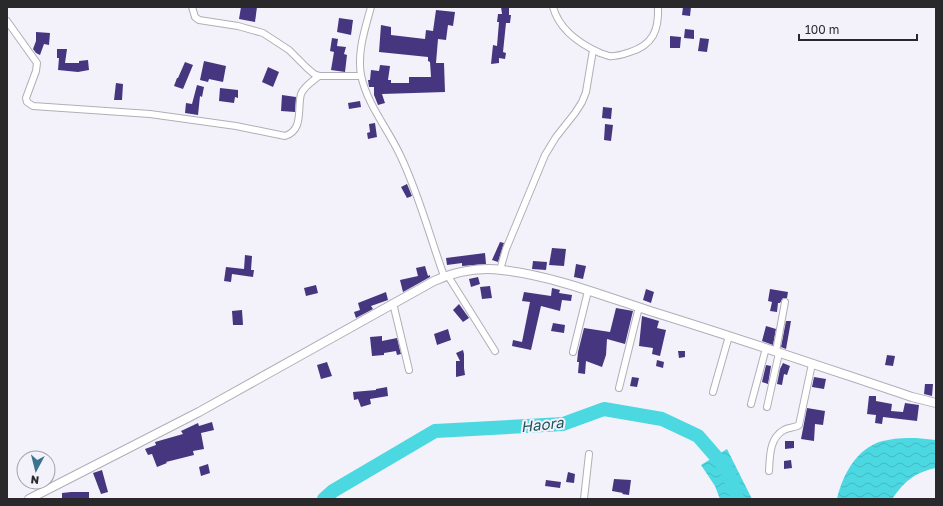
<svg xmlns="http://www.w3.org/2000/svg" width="943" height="506" viewBox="0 0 943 506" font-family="'Golos Text',sans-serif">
	<defs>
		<pattern id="water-waves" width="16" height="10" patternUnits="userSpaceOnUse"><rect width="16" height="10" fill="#4bd8e1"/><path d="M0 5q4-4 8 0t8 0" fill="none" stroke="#42b9c1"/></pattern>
	</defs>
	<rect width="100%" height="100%" fill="#f3f2fb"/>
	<!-- water -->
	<g fill="url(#water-waves)">
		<path d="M916,438L936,440V468C915,472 904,482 892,499H837C843,473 859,444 888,440C897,438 907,438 916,438Z"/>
		<path d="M727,449L752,499H720L715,486L701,465Z"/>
	</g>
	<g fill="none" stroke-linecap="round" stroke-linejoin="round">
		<!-- river -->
		<path stroke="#4bd8e1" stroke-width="14" d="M324,499L333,491L435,431L563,424L604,409L662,419L698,436L725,467L733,485L737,499"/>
	</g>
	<!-- building -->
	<g fill="#45367f">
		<path d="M241,7H257L255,22L239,19Z"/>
		<path d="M501,7H509V15H511L510,23H506L503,52L506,53L505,59L499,58V63L491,64L493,45L497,46L499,22H497L498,14H502Z"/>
		<path d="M683,7H691L690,16L682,15Z"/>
		<path d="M436,10L455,12L453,26L448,25L446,40L438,39L436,63H444L445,92L382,94L385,103L378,105L374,95V87H369L368,80H370L371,70L379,71L380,65L390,66L388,80H391V83H409V77H431L430,62L428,61V57L379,52L381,25L391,27V35L425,39L426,30L433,31Z"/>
		<path d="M339,18L353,20L351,35L337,32Z"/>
		<path d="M685,29L694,30V39L684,38Z"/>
		<path d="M36,32L50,33L49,45L44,44L40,55L36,53L33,49L36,41Z"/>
		<path d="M670,36L681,37L680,48H670Z"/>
		<path d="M332,38L338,39L337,46L346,47L344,54L347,55L345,72L331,70L334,52L330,51Z"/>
		<path d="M700,38L709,39L707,52L698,51Z"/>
		<path d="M57,49H67L65,63H79V61L88,60L89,70L78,72L58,70L59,58H57Z"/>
		<path d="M204,61L226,66L223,82L209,79L208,82L200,80Z"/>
		<path d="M185,62L193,65L183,89L174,86L177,78H178Z"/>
		<path d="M268,67L279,72L273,87L262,82Z"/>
		<path d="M116,83L123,84L122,100H114Z"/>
		<path d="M197,85L204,87L202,97L200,96L198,115L185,113L186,103L192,104Z"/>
		<path d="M220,88L238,90V98L235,97L234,103L219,101Z"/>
		<path d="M282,95L296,97L295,112L281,111Z"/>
		<path d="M360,101L361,107L349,109L348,103Z"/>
		<path d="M603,107L612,108L611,119L602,118Z"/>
		<path d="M375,123L377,137L368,139L367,133L370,132L369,124Z"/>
		<path d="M605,124L613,125L611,141L604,140Z"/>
		<path d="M407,184L412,196L407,198L401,187Z"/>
		<path d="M500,242L504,243L498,262L492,260Z"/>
		<path d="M552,248L566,249L564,266L549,265Z"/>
		<path d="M485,253L486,264L462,266V263L447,265L446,258Z"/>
		<path d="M245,255L252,256L251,270H254L253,277L232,274L231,282L224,281L226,267L244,269Z"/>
		<path d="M533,261L547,262L546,270L532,269Z"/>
		<path d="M576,264L586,266L583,279L574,277Z"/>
		<path d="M425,266L428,276L430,275V277L403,292L400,280L418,276L416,268Z"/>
		<path d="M478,277L480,284L471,287L469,279Z"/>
		<path d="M316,285L318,293L306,296L304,288Z"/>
		<path d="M490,286L492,298L482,299L480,287Z"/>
		<path d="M552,288L560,290L559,293L572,295L571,301L562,300L560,311L541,306L531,350L512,346L513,340L522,342L530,302L522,301L524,292L551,296Z"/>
		<path d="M646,289L654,292L651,303L643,300Z"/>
		<path d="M770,289L788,292L787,298H783L780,303H778L777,312L770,311L772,302L768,301Z"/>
		<path d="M386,292L388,300L371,306L373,309L356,318L354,312L360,310L358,303Z"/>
		<path d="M459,304L469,318L463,322L453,310Z"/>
		<path d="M616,308L633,311L625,344L607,339L606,355L602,367L586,361L585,374L578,373L579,362H577L578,352L584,328L610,332Z"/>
		<path d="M242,310L243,325H233L232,311Z"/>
		<path d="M642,316L659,321L657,328L666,330L660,356L652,354L653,348L639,346Z"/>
		<path d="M786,321H791L786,349L781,347Z"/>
		<path d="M553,323L565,325L564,333L551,331Z"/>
		<path d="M766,326L776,329L773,345L762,341Z"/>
		<path d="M448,329L451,340L437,345L434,334Z"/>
		<path d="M382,336V341L397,338L401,354L397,355L396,351L384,353V355L372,356L370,337Z"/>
		<path d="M463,350L464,354V368L465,375L456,377V361H460L456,353Z"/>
		<path d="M678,351H685V357L679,358Z"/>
		<path d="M887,355L895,356L893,366L885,365Z"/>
		<path d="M657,360L664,362L663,368L656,366Z"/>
		<path d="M327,362L332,376L321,379L317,365Z"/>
		<path d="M783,363L790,366L787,375L784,374L782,385L777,384L780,369Z"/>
		<path d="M766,365L771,366L768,384L762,382Z"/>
		<path d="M632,377L639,378L637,387L630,386Z"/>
		<path d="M814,377L826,379L824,389L812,387Z"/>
		<path d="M925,384H933L932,396L924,394Z"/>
		<path d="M387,387L388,396L370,399L371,404L361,407L358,399L354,400L353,392L376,390V389Z"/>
		<path d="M869,396H876V401L892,404L891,411L903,412L905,403L919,405L917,421L883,417L882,424L875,423L876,415L867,414Z"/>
		<path d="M807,408L825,411L823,425L815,424L814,441L801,439Z"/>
		<path d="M212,422L214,430L201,433L204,449L193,451L194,455L166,462L167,463L157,467L152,454L148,455L145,449L156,445L155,442L183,434L181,431L198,423L199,426Z"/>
		<path d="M785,441H794V448L785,449Z"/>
		<path d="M791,460L792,468L784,469V461Z"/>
		<path d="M208,464L210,473L201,476L199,467Z"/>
		<path d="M102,470L108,492L101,494L93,473Z"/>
		<path d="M568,472L575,474L574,483L566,482Z"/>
		<path d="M614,479L631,480L629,495L622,494L623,493L612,491Z"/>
		<path d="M546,480L561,482L560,488L545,486Z"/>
		<path d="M71,492H89V499H62V493Z"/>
	</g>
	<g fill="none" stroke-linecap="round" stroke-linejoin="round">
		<!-- minor casing -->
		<g stroke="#b0afb7" stroke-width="8">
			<g id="minor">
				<path d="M192,7L195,17L199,20L238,26L263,33L289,50L307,68L314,74L319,76H361"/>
				<path d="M371,7C365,29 357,52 361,75C367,105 389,130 401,157C419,195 430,237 444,276"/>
				<path d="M553,7C559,29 580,44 600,53C603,54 606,55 609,56C616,57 624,54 630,52C653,45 659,30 658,7"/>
				<path d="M7,21L37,63L36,71L26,98L27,102L33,106L150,114L236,126L285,136C304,130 297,109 301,94C304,86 313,81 319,76"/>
				<path d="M500,270L506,249L545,155L556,137L575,113L582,102L586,92L593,50"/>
				<path d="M448,276L495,351"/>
				<path d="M393,303L409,370"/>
				<path d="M776,351L785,302"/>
				<path d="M573,352L588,291"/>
				<path d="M619,388L639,307"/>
				<path d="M713,392L729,336"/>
				<path d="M751,404L766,348"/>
				<path d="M767,407L779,353"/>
				<path d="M769,471C770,457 769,438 784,430C789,427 795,428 799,425L812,364"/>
				<path d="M584,499L589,454"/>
			</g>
		</g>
		<!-- tertiary casing -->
		<g stroke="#b0afb7" stroke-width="10">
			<path id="tertiary" d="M29,499L199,412L434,281C454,272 479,267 502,270C553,276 601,295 650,311C738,338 825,368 912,397L936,403"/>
		</g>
		<!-- minor -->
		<use href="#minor" stroke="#fff" stroke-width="6"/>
		<!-- tertiary -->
		<use href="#tertiary" stroke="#fff" stroke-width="8"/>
	</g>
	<g text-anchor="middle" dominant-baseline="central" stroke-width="4" stroke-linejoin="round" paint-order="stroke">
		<!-- water labels -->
		<g font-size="15" font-style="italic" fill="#1b565a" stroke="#f3f2fb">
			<text transform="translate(542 424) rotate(-6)">Haora</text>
		</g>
	</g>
	<!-- border -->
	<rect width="943" height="506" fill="none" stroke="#29292c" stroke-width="16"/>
	<!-- north arrow -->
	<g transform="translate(36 470) rotate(187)"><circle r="19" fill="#f3f2fb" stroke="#a2a2a8"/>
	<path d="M0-3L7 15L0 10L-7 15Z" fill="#3b748d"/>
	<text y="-6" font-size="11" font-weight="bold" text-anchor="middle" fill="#29292c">N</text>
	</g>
	<!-- scale -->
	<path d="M799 34v6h118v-6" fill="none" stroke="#29292c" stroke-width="2"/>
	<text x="805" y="34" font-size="12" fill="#29292c" stroke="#f3f2fb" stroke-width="3" paint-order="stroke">100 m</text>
</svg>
